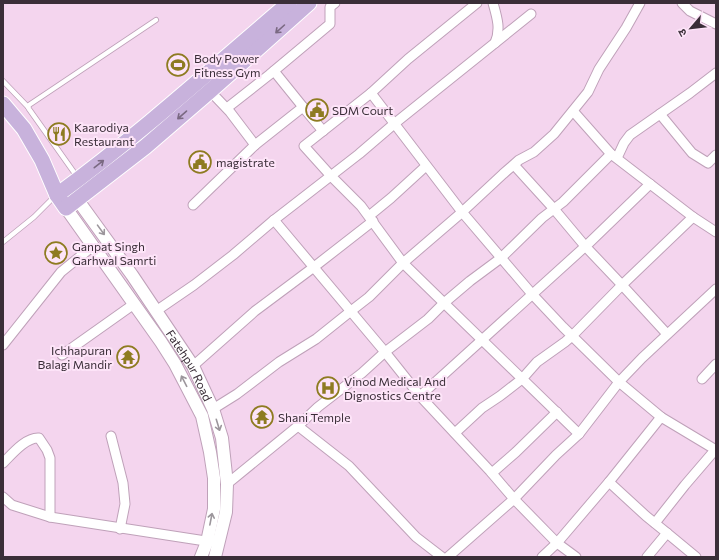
<svg xmlns="http://www.w3.org/2000/svg" width="719" height="560" viewBox="0 0 719 560" font-family="Commissioner,'Noto Sans Devanagari',sans-serif">
	<rect width="100%" height="100%" fill="#f4d5ee"/>
	<g fill="none" stroke-linecap="round" stroke-linejoin="round">
		<!-- service casing -->
		<g stroke="#bfa1b9" stroke-width="6">
			<g id="service">
				<path d="M3,81L28,107"/>
				<path d="M78,178L29,109L28,107L29,105L156,20"/>
				<path d="M3,242L34,217L55,196"/>
			</g>
		</g>
		<!-- minor casing -->
		<g stroke="#bfa1b9" stroke-width="11">
			<g id="minor">
				<path d="M477,3L408,59L371,93L304,146L331,176L361,206L403,263L444,303L579,434"/>
				<path d="M493,3C497,17 501,29 495,43"/>
				<path d="M682,3L690,11L716,24"/>
				<path d="M274,71L303,107"/>
				<path d="M210,91L230,112L255,145L303,107L323,131"/>
				<path d="M371,93L462,212L532,294L563,327L619,382L661,417"/>
				<path d="M227,108L269,75L330,24V7L335,3"/>
				<path d="M573,111L611,154L693,217L716,232"/>
				<path d="M660,114L692,153L708,163L716,155"/>
				<path d="M617,158L624,143L630,135L690,93L716,73"/>
				<path d="M514,165L554,209L585,246L622,285L667,334"/>
				<path d="M193,205L255,145"/>
				<path d="M369,216L391,198L426,166"/>
				<path d="M274,220L385,352L420,396L490,471L514,499L557,543L576,557"/>
				<path d="M156,311L194,285L233,255L274,220L359,154L394,124L531,14"/>
				<path d="M3,345L61,272L93,246"/>
				<path d="M62,355L134,304"/>
				<path d="M193,366L255,311L314,267L373,221"/>
				<path d="M702,379L716,364"/>
				<path d="M420,396L589,243L650,184"/>
				<path d="M213,409L237,394L279,362L316,339L351,311L369,297L403,263L460,214L503,174L519,160L534,152L554,134L588,92L599,69L626,28L640,3"/>
				<path d="M298,426L349,466L416,537L442,557"/>
				<path d="M455,433L482,408L500,396L522,379L537,362L565,342L572,336L622,285L693,217"/>
				<path d="M111,436L123,483L125,504L120,529"/>
				<path d="M3,463C12,454 26,437 39,438L47,450L50,458V517"/>
				<path d="M492,473L516,452L557,412"/>
				<path d="M609,482L646,516L667,533L696,557"/>
				<path d="M227,484L298,426L318,407L362,373L385,352L428,319L444,303L470,281L501,258L542,218L563,202L611,154"/>
				<path d="M3,497L12,505L50,517L212,542"/>
				<path d="M655,523L685,485L715,450"/>
				<path d="M448,557L514,499L556,455L579,434L619,382L642,358L716,289"/>
				<path d="M542,557L557,543L609,482L661,417L716,450"/>
				<path d="M647,557L667,533"/>
			</g>
		</g>
		<!-- tertiary casing -->
		<g stroke="#bfa1b9" stroke-width="14">
			<g id="tertiary">
				<path id="s1" d="M77,199L132,275L193,366L213,409L222,438L227,484L226,512L215,557"/>
				<path d="M66,208L161,342L175,364L202,416L210,452L214,478V509L207,542L201,557"/>
			</g>
		</g>
		<!-- primary casing -->
		<g stroke="#fff" stroke-width="17">
			<g id="primary">
				<path d="M3,104L24,129L42,160L57,195L66,208L145,147L210,91L309,3"/>
				<path d="M57,195C138,136 213,68 289,3"/>
			</g>
		</g>
		<!-- service -->
		<use href="#service" stroke="#fff" stroke-width="4.5"/>
		<!-- minor -->
		<use href="#minor" stroke="#fff" stroke-width="9"/>
		<!-- tertiary -->
		<use href="#tertiary" stroke="#fff" stroke-width="12"/>
		<!-- primary -->
		<use href="#primary" stroke="#c8b2dc" stroke-width="15"/>
	</g>
	<!-- one-way arrows -->
	<defs><path id="oneway-shaft" d="M-6 0H5M1.5-3L5.5 0L1.5 3" fill="none" stroke-width="1.6" stroke-linecap="round" stroke-linejoin="round"/></defs>
	<g stroke="#7a6982">
		<use href="#oneway-shaft" transform="translate(280 29) rotate(138)"/>
		<use href="#oneway-shaft" transform="translate(182 115) rotate(139)"/>
		<use href="#oneway-shaft" transform="translate(99 164) rotate(-38)"/>
	</g>
	<g stroke="#9c969c">
		<use href="#oneway-shaft" transform="translate(101 230) rotate(54)"/>
		<use href="#oneway-shaft" transform="translate(184 381) rotate(-117)"/>
		<use href="#oneway-shaft" transform="translate(218 425) rotate(73)"/>
		<use href="#oneway-shaft" transform="translate(211 519) rotate(-79)"/>
	</g>
	<!-- icons -->
	<defs>
		<g id="stadium-ring" transform="scale(1.15)"><circle r="9.5" fill="#fde4f8" stroke="#8e7b21" stroke-width="1.5"/><path d="M0-5a6.5 5 0 1 0 0 10a6.5 5 0 1 0 0-10ZM-3.5-1.8h7v3.6h-7Z" fill="#8e7b21"/></g>
		<g id="civic-ring" transform="scale(1.15)"><circle r="9.5" fill="#fde4f8" stroke="#8e7b21" stroke-width="1.5"/><path d="M-.6-6.5H3V-4.5H.6V-3L4-1V1h2V6H-6V1h2V-1L-.6-3ZM-1.2 2.5V6h2.4V2.5Z" fill="#8e7b21"/></g>
		<g id="restaurant-ring" transform="scale(1.15)"><circle r="9.5" fill="#fde4f8" stroke="#8e7b21" stroke-width="1.5"/><path d="M-5-6h1v4h1v-4h1v4h1v-4h1v5L-1.5 .5V6h-2V.5L-5-1ZM5-6V6H3V1.5H1.5Q1.5-4 5-6Z" fill="#8e7b21"/></g>
		<g id="sight-ring" transform="scale(1.15)"><circle r="9.5" fill="#fde4f8" stroke="#8e7b21" stroke-width="1.5"/><path d="M0-6L1.8-2.2L6-1.7L2.9 1.2L3.7 5.4L0 3.3L-3.7 5.4L-2.9 1.2L-6-1.7L-1.8-2.2Z" fill="#8e7b21"/></g>
		<g id="temple-ring" transform="scale(1.15)"><circle r="9.5" fill="#fde4f8" stroke="#8e7b21" stroke-width="1.5"/><path d="M0-6L5-2H3V0L6.5 2.5H4V6H1.5V3h-3V6H-4V2.5H-6.5L-3 0V-2H-5Z" fill="#8e7b21"/></g>
		<g id="hospital-ring" transform="scale(1.15)"><circle r="9.5" fill="#fde4f8" stroke="#8e7b21" stroke-width="1.5"/><path d="M-5-5h3v3.5h4V-5h3V5h-3V1.5h-4V5h-3Z" fill="#8e7b21"/></g>
	</defs>
	<g fill-rule="evenodd">
		<use href="#stadium-ring" x="178" y="65"/>
		<use href="#civic-ring" x="317" y="110"/>
		<use href="#restaurant-ring" x="59" y="134"/>
		<use href="#civic-ring" x="200" y="162"/>
		<use href="#sight-ring" x="56" y="253"/>
		<use href="#temple-ring" x="128" y="357"/>
		<use href="#hospital-ring" x="328" y="388"/>
		<use href="#temple-ring" x="262" y="417"/>
	</g>
	<g text-anchor="middle" dominant-baseline="central" stroke-width="4" stroke-linejoin="round" paint-order="stroke">
		<!-- poi labels -->
		<g font-size="12" fill="#3a2e38" stroke="#fde4f8" text-anchor="start">
			<text x="194" y="58">Body Power<tspan x="194" dy="14">Fitness Gym</tspan></text>
			<text x="332" y="110">SDM Court</text>
			<text x="74" y="127">Kaarodiya<tspan x="74" dy="14">Restaurant</tspan></text>
			<text x="216" y="162">magistrate</text>
			<text x="72" y="246">Ganpat Singh<tspan x="72" dy="14">Garhwal Samrti</tspan></text>
			<text x="112" y="350" text-anchor="end">Ichhapuran<tspan x="112" dy="14">Balagi Mandir</tspan></text>
			<text x="344" y="381">Vinod Medical And<tspan x="344" dy="14">Dignostics Centre</tspan></text>
			<text x="278" y="417">Shani Temple</text>
		</g>
		<!-- street labels -->
		<g font-size="12" fill="#3a2e38" stroke="#fde4f8">
			<text stroke="none"><textPath href="#s1" startOffset="201">Fatehpur Road</textPath></text>
		</g>
	</g>
	<!-- border -->
	<rect width="719" height="560" fill="none" stroke="#3a2e38" stroke-width="8"/>
	<!-- north arrow -->
	<g transform="translate(691 28) rotate(242)" stroke="#fde4f8" stroke-width="3" paint-order="stroke">
	<path d="M0-3L7 15L0 10L-7 15Z" fill="#3a2e38"/>
	<text y="-6" font-size="11" font-weight="bold" text-anchor="middle" fill="#3a2e38">उ</text>
	</g>
</svg>
